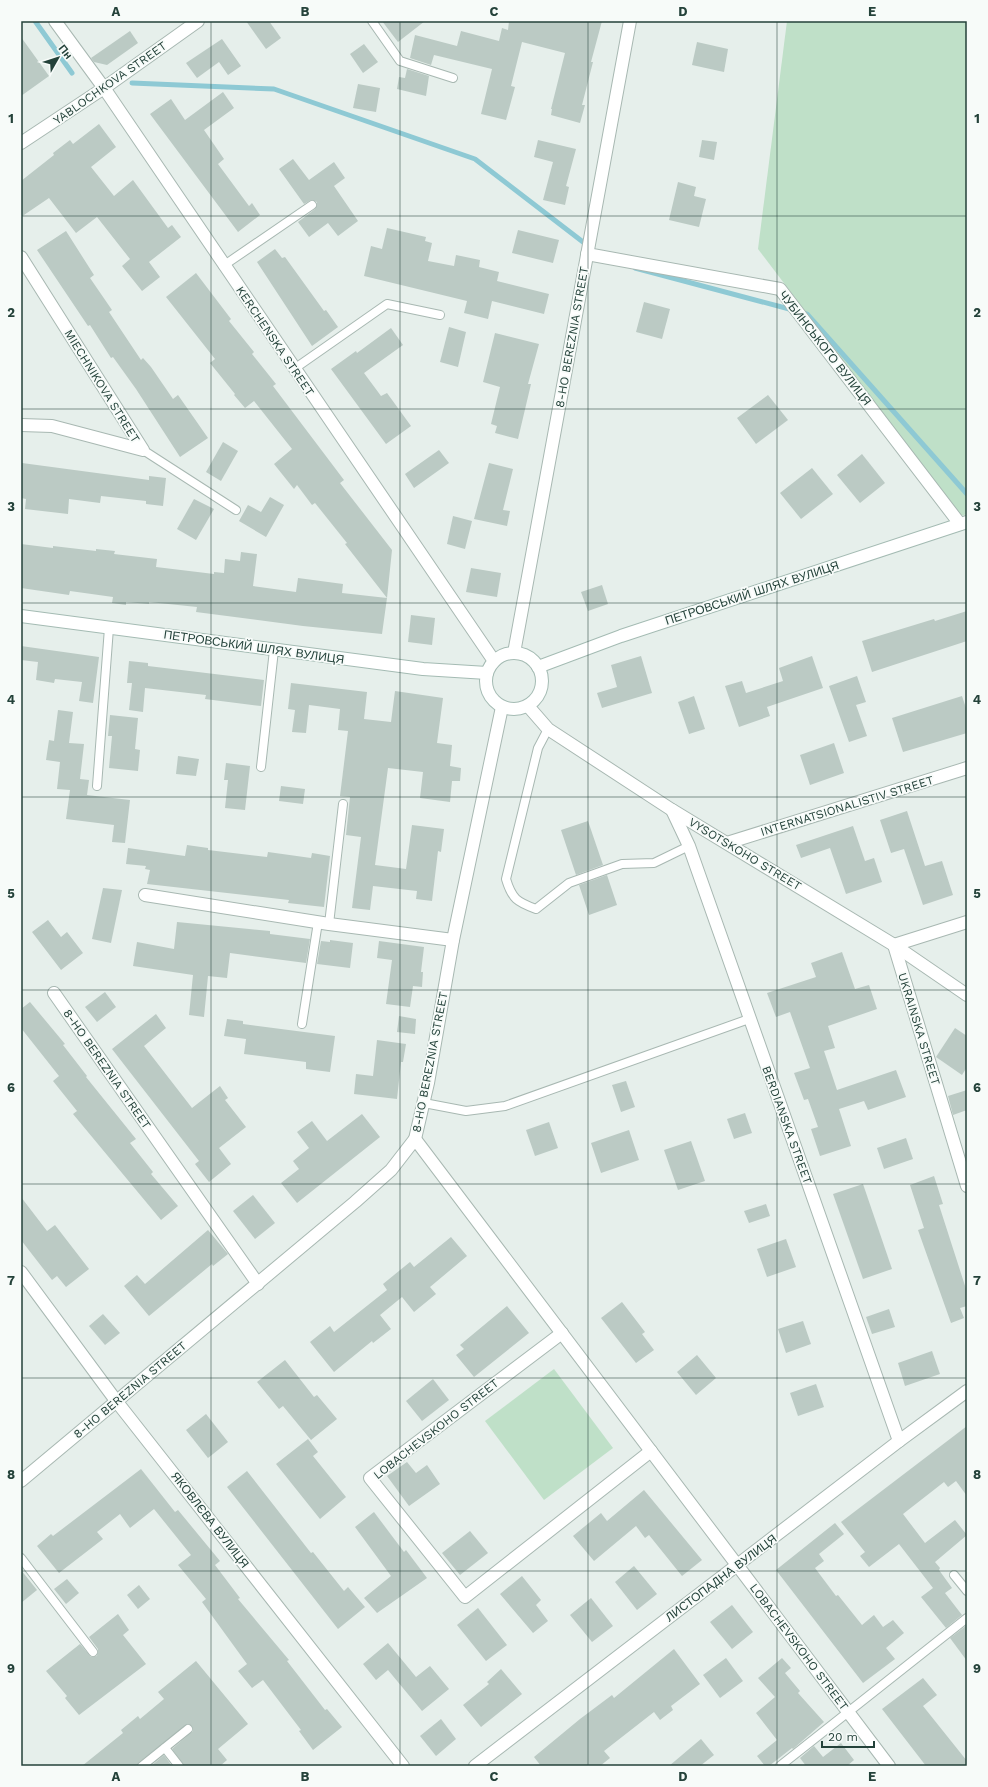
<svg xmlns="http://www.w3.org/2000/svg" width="988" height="1787" viewBox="0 0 988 1787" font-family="'Work Sans',sans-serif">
	<rect width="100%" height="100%" fill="#e6efeb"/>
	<!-- green -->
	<g fill="#bfe0c8">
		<path d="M787,21H967V514L961,516L758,249Z"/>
		<path d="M554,1369L613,1448L544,1500L485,1421Z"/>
	</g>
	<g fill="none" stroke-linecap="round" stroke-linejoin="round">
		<!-- stream -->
		<g stroke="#8ec9d4" stroke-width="5">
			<path d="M35,21L72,73"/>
			<path d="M132,83L274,89L475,159L583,242"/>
			<path d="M635,268L793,310"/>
			<path d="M801,312L807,314L967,494"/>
		</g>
	</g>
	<!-- building -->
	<g fill="#bbcac4">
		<path d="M246,21H269L281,38L266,49Z"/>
		<path d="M382,21H425L398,42Z"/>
		<path d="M509,21H602L591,62H593L582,105H585L580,123L551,115L552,109H551L565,53L522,42L511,86L515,87L506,120L481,114L492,69L434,55L431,65L410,58L415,35L457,46L461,31L499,41L502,28L508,30Z"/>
		<path d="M130,31L138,43L107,65L94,62L91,58Z"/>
		<path d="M21,37L49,76L21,96Z"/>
		<path d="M222,39L241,66L228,75L219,62L197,78L186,63Z"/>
		<path d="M697,42L728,49L724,72L692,65Z"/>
		<path d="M364,44L378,62L363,73L350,54Z"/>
		<path d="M407,69L429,76L426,96L397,89L399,77L405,78Z"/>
		<path d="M358,84L380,88L376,112L353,108Z"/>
		<path d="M223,92L234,108L204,130L224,159L218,164L249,206L252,203L260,215L238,232L150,114L171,99L185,120Z"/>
		<path d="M99,124L116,147L91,167L114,196L133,180L168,228L172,225L181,237L149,262L160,277L142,291L122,266L130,259L97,217L76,233L49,198L21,217V181L54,155L53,153L70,140L73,144Z"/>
		<path d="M538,140L576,149L566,186L569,187L565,205L543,200L553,162L534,157Z"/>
		<path d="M702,140L717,142L714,160L699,157Z"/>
		<path d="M293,159L309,180L334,162L345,178L334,186L358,221L338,236L328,223L309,237L298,222L315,209L317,202L311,200L304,204L279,169Z"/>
		<path d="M678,182L696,187L694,196L706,199L699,227L669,220Z"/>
		<path d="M387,228L426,237L425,241L432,243L428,261L454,266L456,255L480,260L479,267L499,272L497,281L549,294L544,314L492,301L488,319L464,313L467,301L364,276L371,246L382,249Z"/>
		<path d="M518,230L559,240L553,263L512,253Z"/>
		<path d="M66,231L94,275L90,278L112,310L109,312L141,360L143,358L151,367L173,399L178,395L208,438L180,457L136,389L113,357L111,358L90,325L88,326L37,250Z"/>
		<path d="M275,249L282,258L285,257L324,311L326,310L338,327L312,346L257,262Z"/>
		<path d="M196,273L231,319L229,321L254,352L252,354L276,384L273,386L344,480L340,483L392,550L387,598L345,544L347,543L315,503L312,505L297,485L294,489L274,464L292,449L254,401L245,408L234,395L235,394L210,363L215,359L166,297Z"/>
		<path d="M644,302L670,309L662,339L636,332Z"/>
		<path d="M449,327L466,332L458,367L440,362Z"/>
		<path d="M391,328L403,345L364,373L381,396L387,393L411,426L386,444L331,369L356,351L357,353Z"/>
		<path d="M495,333L539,344L528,384H531L518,439L495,433L497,426L491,424L500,387L483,382Z"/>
		<path d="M768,395L788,420L756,444L737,418Z"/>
		<path d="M223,442L238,451L221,481L206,472Z"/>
		<path d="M439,450L449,463L414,488L405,474Z"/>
		<path d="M862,454L885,483L860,503L837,475Z"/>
		<path d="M22,463L149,480V476L166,478L163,506L146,504V501L101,496L100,503L69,499L68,514L25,509L26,499L21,498Z"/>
		<path d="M489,463L513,469L503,510L510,511L507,526L474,519Z"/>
		<path d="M812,468L833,494L801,519L780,493Z"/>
		<path d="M270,497L284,505L266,537L239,521L248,505L261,512Z"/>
		<path d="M194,499L214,509L196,540L177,529Z"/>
		<path d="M453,516L472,521L465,549L447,544Z"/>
		<path d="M21,544L53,548V546L96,551V549L115,551L114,554L157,559L156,567L214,574V572L224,573L225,559L240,561L241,552L257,554L253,586L296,592L298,578L343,584L342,593L387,598L382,634L303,626L196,612L197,607L149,602V604L126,602V605L112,603L113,597L70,591L69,595L21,588Z"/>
		<path d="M471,568L501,573L497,597L466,592Z"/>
		<path d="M602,585L608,604L588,611L581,592Z"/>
		<path d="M967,611V641L872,672L862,641L934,619L935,621Z"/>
		<path d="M411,615L435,618L432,645L408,642Z"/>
		<path d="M21,646L99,657L93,703L79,701L82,682L55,679L54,683L36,680L38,662L21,660Z"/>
		<path d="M641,656L652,693L602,708L597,693L617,687L611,665Z"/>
		<path d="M812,656L823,688L767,707L770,716L739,727L725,686L742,681L746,693L783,681L779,668Z"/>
		<path d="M129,661L148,663V666L264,680L261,706L205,699L206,695L145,688L143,712L129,710L132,683H127Z"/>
		<path d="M857,676L866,702L856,705L867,736L849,742L829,686Z"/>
		<path d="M291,683L367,692L364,719L391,722L395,691L443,698L437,743L452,745L450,766L461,768L460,781H452L450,802L420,798L423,772L388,768L375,865L406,869L412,825L444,829L441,852L438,851L432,901L416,899L417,891L373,886L370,910L352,908L361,837L346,835L350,797L340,796L348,731L338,730L340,709L309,705L306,733L292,732L295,710L288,709Z"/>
		<path d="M694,696L705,729L689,734L678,702Z"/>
		<path d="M962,696L967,711V733L903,752L892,718Z"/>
		<path d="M58,710L73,712L69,743L84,744L80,779L89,780L87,795L130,800L125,843L112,842L114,825L66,819L70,790L57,789L60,762L46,760L49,740L54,741Z"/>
		<path d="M110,715L138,718L135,749L140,750L138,771L109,768L112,736H108Z"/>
		<path d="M834,743L844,773L810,785L800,755Z"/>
		<path d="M178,756L199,759L196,776L176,774Z"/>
		<path d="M226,763L250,766L245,810L225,808L228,780H224Z"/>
		<path d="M281,786L305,789L303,804L279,801Z"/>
		<path d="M907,811L925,866L942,861L953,895L923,905L904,849L891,853L880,820Z"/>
		<path d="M588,821L603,865L576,875L561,830Z"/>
		<path d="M853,826L865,861L874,858L882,882L846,894L830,848L801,858L796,845Z"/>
		<path d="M187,845L208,848V850L267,857L268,852L311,858L312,853L330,856L324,907L288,903L289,900L147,884L150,870L145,869L146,866L126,864L128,848L185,856Z"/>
		<path d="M607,875L617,905L589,915L579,885Z"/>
		<path d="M103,888L122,890L111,943L92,939Z"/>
		<path d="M48,920L61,937L67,932L83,953L61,970L32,932Z"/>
		<path d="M177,922L249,929L270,931V934L310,939L306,963L230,953L227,978L208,976L204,1017L189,1015L193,975L133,966L137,942L174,949Z"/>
		<path d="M330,940L353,943L350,968L317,964L321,941L330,942Z"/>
		<path d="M379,941L424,947L421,972H423L422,987L413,986L410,1007L386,1004L392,960L377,958Z"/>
		<path d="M842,952L855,989L869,985L877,1009L828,1026L835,1048L824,1051L837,1090L896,1070L906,1097L868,1110L864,1101L839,1109L851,1146L820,1156L811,1129L818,1127L808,1099L804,1100L794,1073L810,1068L790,1012L776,1017L767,993L816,977L811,963Z"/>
		<path d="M105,992L116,1007L97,1022L85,1007Z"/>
		<path d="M30,1002L65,1044L63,1045L87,1076L86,1077L136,1139L130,1143L153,1172L151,1174L178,1206L161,1220L73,1114L77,1111L53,1081L59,1076L21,1028V1009Z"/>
		<path d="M156,1014L166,1028L144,1046L192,1108L220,1086L228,1098L225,1100L246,1127L219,1148L231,1164L209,1182L195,1164L199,1161L112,1049Z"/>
		<path d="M399,1016L416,1019L415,1034L397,1032Z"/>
		<path d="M227,1019L243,1021V1024L335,1036L330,1072L306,1069V1062L244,1054L246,1039L224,1036Z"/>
		<path d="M955,1028L967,1036V1067L962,1075L936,1057Z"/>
		<path d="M377,1040L406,1044L403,1062H401L397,1099L354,1094L356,1074L373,1076Z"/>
		<path d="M626,1081L635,1107L621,1112L612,1085Z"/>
		<path d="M967,1090V1110L953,1115L948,1096Z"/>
		<path d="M745,1113L752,1133L734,1139L727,1119Z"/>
		<path d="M362,1114L380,1137L297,1203L281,1183L299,1169L293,1161L309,1148L297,1132L312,1121L327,1141Z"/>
		<path d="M549,1122L558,1148L535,1156L526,1130Z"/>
		<path d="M629,1130L639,1160L601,1173L591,1143Z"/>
		<path d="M906,1138L913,1159L884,1169L877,1148Z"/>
		<path d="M691,1141L705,1181L678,1190L664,1150Z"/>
		<path d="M934,1176L943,1204L939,1205L967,1292V1306L960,1308L964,1318L951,1323L918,1230L924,1228L910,1185Z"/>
		<path d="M863,1184L892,1269L863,1279L833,1194Z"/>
		<path d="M253,1195L275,1223L255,1239L233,1211Z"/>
		<path d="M21,1197L47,1231L55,1225L89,1269L66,1287L57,1276L52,1280L21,1240Z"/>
		<path d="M766,1204L770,1216L749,1223L744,1211Z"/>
		<path d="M208,1230L228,1254L213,1266L212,1264L149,1316L124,1286L137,1275L145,1284Z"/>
		<path d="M451,1237L467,1256L430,1287L436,1294L414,1312L402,1297L380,1315L391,1329L373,1343L372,1341L334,1372L310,1342L330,1326L334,1332L387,1290L383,1284L410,1262L414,1267Z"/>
		<path d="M786,1239L796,1267L767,1277L757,1249Z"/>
		<path d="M622,1302L645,1332L642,1334L654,1350L636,1363L601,1318Z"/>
		<path d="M507,1306L529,1333L474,1377L456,1355L464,1349L460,1345Z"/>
		<path d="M889,1309L895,1327L872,1334L866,1317Z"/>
		<path d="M103,1314L120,1333L105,1345L89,1326Z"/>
		<path d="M803,1321L811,1344L786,1353L778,1329Z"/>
		<path d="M932,1351L940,1374L905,1386L898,1363Z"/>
		<path d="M697,1355L716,1378L696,1395L677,1372Z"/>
		<path d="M285,1360L314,1397L317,1395L337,1419L311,1440L283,1406L279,1409L257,1382Z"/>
		<path d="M433,1379L449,1400L422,1421L406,1401Z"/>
		<path d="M816,1384L824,1407L798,1416L790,1393Z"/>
		<path d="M206,1414L228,1442L208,1458L186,1430Z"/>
		<path d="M967,1426V1496L956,1481L948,1487L944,1482L903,1514L925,1543L955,1520L967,1535L935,1562L940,1568L939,1570L952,1588L945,1593L962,1615L946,1628L921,1597L933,1588L899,1544L869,1567L860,1556L865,1552L841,1522Z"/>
		<path d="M308,1439L318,1452L313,1456L346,1497L320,1519L276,1464Z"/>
		<path d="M407,1462L416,1473L427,1465L440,1484L409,1506L387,1476Z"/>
		<path d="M141,1469L175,1512L178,1510L220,1561L215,1565L240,1598L238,1599L289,1660L287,1661L325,1710L327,1709L342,1727L313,1750L299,1731L301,1730L263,1680L252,1688L238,1671L247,1664L202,1602L206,1599L178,1565L191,1555L154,1509L130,1528L120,1514L97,1532L103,1539L59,1573L37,1546L51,1534L53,1536Z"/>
		<path d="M247,1471L311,1553L313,1552L344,1591L348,1587L365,1607L338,1629L227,1487Z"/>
		<path d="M644,1490L702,1560L682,1576L649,1535L645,1538L636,1526L594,1561L573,1536L601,1513L607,1521Z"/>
		<path d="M374,1512L404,1552L406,1550L427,1578L377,1613L364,1598L391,1576L355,1527Z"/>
		<path d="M835,1523L844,1534L819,1554L824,1561L815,1568L836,1596L838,1595L862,1625L874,1615L883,1627L893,1620L904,1633L886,1648L895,1659L863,1683L776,1570Z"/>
		<path d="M470,1531L488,1553L460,1575L442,1553Z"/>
		<path d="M634,1566L657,1594L637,1610L615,1582Z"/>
		<path d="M21,1570L37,1590L21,1603Z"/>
		<path d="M522,1576L541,1600L536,1605L548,1621L533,1633L500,1594Z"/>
		<path d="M67,1579L79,1593L66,1604L54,1589Z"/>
		<path d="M139,1585L150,1599L138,1609L127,1595Z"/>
		<path d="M591,1598L613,1626L592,1642L570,1615Z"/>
		<path d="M732,1605L753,1632L732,1649L710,1622Z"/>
		<path d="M478,1608L507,1645L486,1661L457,1625Z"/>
		<path d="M118,1614L129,1630L123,1635L146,1664L79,1715L65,1698L67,1696L46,1671L80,1644L91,1657L97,1656L98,1649L89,1637Z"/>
		<path d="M967,1625V1661L950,1638Z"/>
		<path d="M388,1643L416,1677L430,1666L449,1689L422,1711L388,1670L376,1680L363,1664Z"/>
		<path d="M674,1649L700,1684L671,1706L673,1710L660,1720L654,1712L604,1751L610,1758L600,1766H541L534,1757L580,1719L612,1695L614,1698Z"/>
		<path d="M726,1658L743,1681L720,1698L703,1675Z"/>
		<path d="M782,1658L791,1668L785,1673L800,1691L798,1693L824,1722L793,1749L792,1748L769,1766H765L757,1756L777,1740L756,1713L775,1697L758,1678Z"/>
		<path d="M196,1661L248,1724L218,1749L227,1760L220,1766H184L172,1749L193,1731L192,1726L188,1724L139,1762L137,1766H82L123,1733L121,1730L138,1716L140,1719L164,1699L158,1692Z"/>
		<path d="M501,1669L522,1694L481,1727L463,1705L489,1684L487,1682Z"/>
		<path d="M923,1678L937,1695L923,1706L967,1761V1766H926L882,1709Z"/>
		<path d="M441,1719L456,1739L436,1756L420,1736Z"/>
		<path d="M701,1739L714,1755L700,1766H669Z"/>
		<path d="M841,1743L854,1760L847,1766H806L800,1758L814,1746L823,1757Z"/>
		<path d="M164,1755L172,1766H151Z"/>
	</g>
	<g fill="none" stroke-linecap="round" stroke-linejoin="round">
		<!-- lane casing -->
		<g stroke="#a8b8b2" stroke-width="10">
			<g id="lane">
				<path d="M372,21L400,61L453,78"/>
				<path d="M223,266L312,205"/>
				<path d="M294,369L387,304L440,315"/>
				<path d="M143,450L236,510"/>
				<path d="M548,729L538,748L506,879C512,899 517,902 536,909L569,883L622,864L654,863L689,846"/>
				<path d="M261,767L274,650"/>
				<path d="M97,786L109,628"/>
				<path d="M329,924L343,804"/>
				<path d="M302,1024L318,922"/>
				<path d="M424,1103L466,1111L505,1106L749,1019"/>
				<path d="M21,1558L93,1652"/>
				<path d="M954,1575L967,1591"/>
				<path d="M165,1748L179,1766"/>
				<path d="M142,1766L188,1729"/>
				<path d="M780,1766L967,1618"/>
			</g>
		</g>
		<!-- street casing -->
		<g stroke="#a8b8b2" stroke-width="14">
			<g id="street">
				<path d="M55,21L104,88L494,661"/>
				<path d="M21,143L104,88L198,21"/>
				<path d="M587,254L780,289L960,524"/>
				<path d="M21,257L143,450L52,426L21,425"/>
				<path d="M514,653L630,21"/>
				<path d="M528,706L548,729L672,810L894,945L967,995"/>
				<path d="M672,810L689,846L899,1441"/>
				<path d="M727,843L967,768"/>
				<path d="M145,895L329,924L453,940"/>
				<path d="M967,922L894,945L967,1186"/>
				<path d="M54,993L258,1284"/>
				<path d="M415,1139L889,1766"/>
				<path d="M21,1272L117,1402L403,1766"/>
				<path d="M562,1333L370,1478L465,1597L651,1451"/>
				<path d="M21,1481L355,1202L391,1170L415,1139L428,1083L453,940L502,707"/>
				<path d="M475,1766L899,1441L967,1391"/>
			</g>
		</g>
		<!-- secondary casing -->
		<g stroke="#a4bbb3" stroke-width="14">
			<g id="secondary">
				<path d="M21,616L423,669L487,673"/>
				<circle cx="514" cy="681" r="28"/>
				<path d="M538,667L621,636L967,522"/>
			</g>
		</g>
		<!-- lane -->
		<use href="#lane" stroke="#fff" stroke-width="8"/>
		<!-- street -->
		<use href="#street" stroke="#fff" stroke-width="12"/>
		<!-- secondary -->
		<use href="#secondary" stroke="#fff" stroke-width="12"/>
	</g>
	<!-- grid -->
	<path fill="none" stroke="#24423a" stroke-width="1" stroke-opacity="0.55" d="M211,21V1766M400,21V1766M588,21V1766M777,21V1766M21,216H967M21,409H967M21,603H967M21,797H967M21,990H967M21,1184H967M21,1378H967M21,1571H967"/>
	<g text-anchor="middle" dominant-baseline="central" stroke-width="3.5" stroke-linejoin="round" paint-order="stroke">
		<!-- street labels -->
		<g font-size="12" fill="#24423a" stroke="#f7fbf9">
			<text transform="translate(110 83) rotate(-35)">YABLOCHKOVA STREET</text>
			<text transform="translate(572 337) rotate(-80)">8-HO BEREZNIA STREET</text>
			<text transform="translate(275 341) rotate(56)">KERCHENSKA STREET</text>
			<text transform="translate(825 348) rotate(52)">ЧУБИНСЬКОГО ВУЛИЦЯ</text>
			<text transform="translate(102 386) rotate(58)">MIECHNIKOVA STREET</text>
			<text transform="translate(752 593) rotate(-18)">ПЕТРОВСЬКИЙ ШЛЯХ ВУЛИЦЯ</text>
			<text transform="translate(254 647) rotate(8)">ПЕТРОВСЬКИЙ ШЛЯХ ВУЛИЦЯ</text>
			<text transform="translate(847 806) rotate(-17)">INTERNATSIONALISTIV STREET</text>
			<text transform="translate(745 854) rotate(31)">VYSOTSKOHO STREET</text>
			<text transform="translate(919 1029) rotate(73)">UKRAINSKA STREET</text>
			<text transform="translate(430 1062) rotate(-79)">8-HO BEREZNIA STREET</text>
			<text transform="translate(107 1069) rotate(55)">8-HO BEREZNIA STREET</text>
			<text transform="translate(787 1125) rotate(70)">BERDIANSKA STREET</text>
			<text transform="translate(130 1390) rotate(-40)">8-HO BEREZNIA STREET</text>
			<text transform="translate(436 1429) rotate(-38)">LOBACHEVSKOHO STREET</text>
			<text transform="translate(210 1520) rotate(52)">ЯКОВЛЄВА ВУЛИЦЯ</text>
			<text transform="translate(721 1578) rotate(-37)">ЛИСТОПАДНА ВУЛИЦЯ</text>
			<text transform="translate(799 1647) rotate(53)">LOBACHEVSKOHO STREET</text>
		</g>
	</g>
	<!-- border -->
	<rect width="988" height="1787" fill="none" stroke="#f7fbf9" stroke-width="44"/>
	<!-- north arrow -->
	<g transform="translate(58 58) rotate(51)" stroke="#f7fbf9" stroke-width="3" paint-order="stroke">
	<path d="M0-3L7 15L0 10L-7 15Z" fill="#24423a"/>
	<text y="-6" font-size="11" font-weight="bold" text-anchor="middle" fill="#24423a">Пн</text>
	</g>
	<!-- scale -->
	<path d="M822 1741v6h52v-6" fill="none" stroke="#24423a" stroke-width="2"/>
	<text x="828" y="1741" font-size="12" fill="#24423a" stroke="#f7fbf9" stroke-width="3" paint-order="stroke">20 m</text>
	<rect x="22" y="22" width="944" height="1743" fill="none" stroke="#24423a" stroke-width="1.5"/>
	<g font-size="13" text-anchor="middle" font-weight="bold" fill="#24423a">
		<text x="116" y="16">A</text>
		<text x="305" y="16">B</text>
		<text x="494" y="16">C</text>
		<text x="683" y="16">D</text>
		<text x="872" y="16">E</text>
		<text x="11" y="123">1</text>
		<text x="977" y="123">1</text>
		<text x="11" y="317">2</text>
		<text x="977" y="317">2</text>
		<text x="11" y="511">3</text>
		<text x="977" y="511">3</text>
		<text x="11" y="704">4</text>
		<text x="977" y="704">4</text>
		<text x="11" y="898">5</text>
		<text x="977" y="898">5</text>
		<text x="11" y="1092">6</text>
		<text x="977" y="1092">6</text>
		<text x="11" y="1285">7</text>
		<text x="977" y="1285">7</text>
		<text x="11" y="1479">8</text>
		<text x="977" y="1479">8</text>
		<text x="11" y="1673">9</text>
		<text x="977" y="1673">9</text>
		<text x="116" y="1781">A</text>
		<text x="305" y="1781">B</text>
		<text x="494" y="1781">C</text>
		<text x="683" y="1781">D</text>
		<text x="872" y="1781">E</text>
	</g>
</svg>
